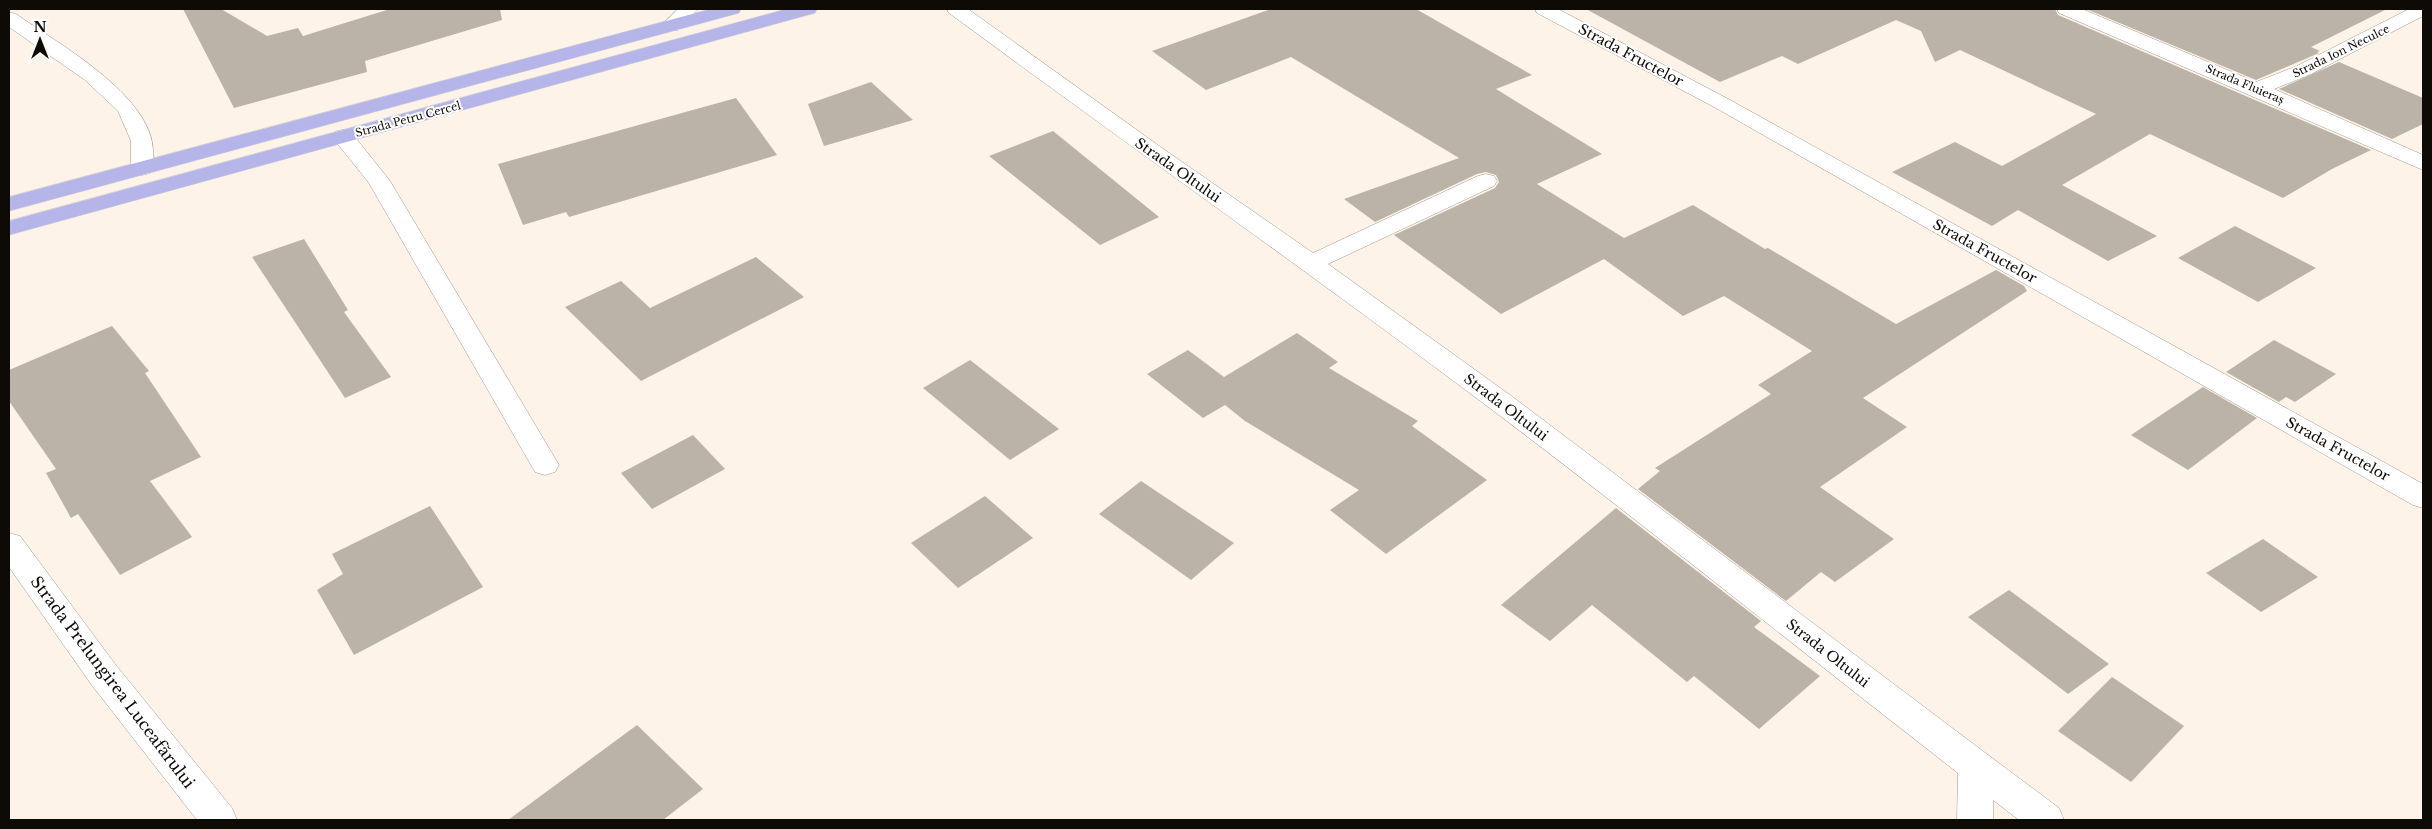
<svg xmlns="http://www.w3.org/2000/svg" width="2432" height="829" viewBox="0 0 2432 829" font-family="'Libre Baskerville',serif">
	<rect width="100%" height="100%" fill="#fdf3e8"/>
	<!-- building -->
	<g fill="#bcb3a8">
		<path d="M183,9H221L267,36L298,28L303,36L390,9H500L502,20L365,61L367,72L234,108Z"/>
		<path d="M1271,9H1416L1532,75L1496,89L1602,154L1537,184L1624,238L1693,205L1765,249L1768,248L1896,324L1996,270L2024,286L2027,291L1863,398L1907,427L1820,487L1894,539L1835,582L1821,572L1786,601L1638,489L1660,471L1655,468L1771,394L1758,385L1812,351L1724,296L1683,316L1604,259L1501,314L1394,235L1495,188L1499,182L1496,175L1486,172L1477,174L1375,222L1344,199L1459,158L1291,57L1206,90L1152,51Z"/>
		<path d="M1586,9H2055L2058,15L2371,150L2332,169L2283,198L2150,134L2062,185L2157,236L2108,261L2018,210L1992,226L1892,172L1955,142L2002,166L2096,114L1960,50L1935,62L1921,31L1896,20L1798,64L1782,56L1720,82Z"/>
		<path d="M2086,9H2387L2311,47L2320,51L2317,52L2319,53L2256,80Z"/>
		<path d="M2339,62L2423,98V124L2392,139L2279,89Z"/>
		<path d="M871,82L913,120L824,146L808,104Z"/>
		<path d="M736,98L777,155L569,217L566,212L523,225L498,164Z"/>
		<path d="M1053,131L1159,217L1100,245L989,156Z"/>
		<path d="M2235,226L2316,268L2258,302L2178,258Z"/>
		<path d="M304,239L348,310L344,312L391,377L345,398L252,257Z"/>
		<path d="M756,257L804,297L641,381L565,307L621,281L650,308Z"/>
		<path d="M112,326L149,371L145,373L201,457L150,481L192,537L120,575L78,514L71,518L46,473L56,469L9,401V370Z"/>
		<path d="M1297,333L1338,362L1329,368L1418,421L1412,426L1487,480L1386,554L1330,510L1359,490L1245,421L1225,405L1203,418L1147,374L1188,350L1224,377Z"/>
		<path d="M2274,340L2336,374L2295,402L2286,397L2279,402L2226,372Z"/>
		<path d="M970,360L1059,429L1010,460L923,388Z"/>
		<path d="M2203,387L2257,418L2188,470L2131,435Z"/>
		<path d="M693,435L725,469L652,509L621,473Z"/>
		<path d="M1141,481L1234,543L1191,580L1099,514Z"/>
		<path d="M985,496L1033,538L958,588L911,543Z"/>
		<path d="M430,506L483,587L354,655L317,590L343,574L332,554Z"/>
		<path d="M1616,508L1761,621L1754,627L1820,676L1759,729L1694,676L1687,682L1592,605L1550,641L1501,605Z"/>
		<path d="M2263,539L2318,577L2261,612L2206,573Z"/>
		<path d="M2009,590L2109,664L2068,694L1968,617Z"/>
		<path d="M2112,677L2184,726L2131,782L2058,731Z"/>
		<path d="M637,725L703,789L663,820H508Z"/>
	</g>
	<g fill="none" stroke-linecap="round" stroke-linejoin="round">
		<!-- street casing -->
		<g stroke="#a1988d" stroke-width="1">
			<g id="street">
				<path d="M947,9H968L1162,148L1313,253L1478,176L1486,174L1494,176L1497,181L1494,186L1328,264L1510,395L1988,755L2059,808L2064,820H2019L1993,800V820H1957L1958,773C1801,651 1646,526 1487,406C1310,273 1128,145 949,13Z"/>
				<path d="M1535,9H1558L1730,100L2423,484V508L2413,505L1716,108L1537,13Z"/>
				<path d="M2057,9H2082L2256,82L2297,66L2409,9H2423V16L2311,74L2274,89L2423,155V170L2059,13Z"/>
				<path d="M9,12L16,14C57,43 152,95 153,151C153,159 154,166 150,173L142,175L134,173L131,168V141L118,111L85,80L9,27Z"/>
				<path d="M343,130L351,132L390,181L559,465L555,472L545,475L535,472L369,183L332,137L335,132Z"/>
				<path d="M9,533L20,536L115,664L232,808L237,820H197L91,684L9,567Z"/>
			</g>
		</g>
		<!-- secondary casing -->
		<g stroke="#a1988d" stroke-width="1">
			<path id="secondary" d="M678,9H698L678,30H664L661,26Z"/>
		</g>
		<!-- primary casing -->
		<g stroke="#d4d3d2" stroke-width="1">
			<g id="primary">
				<path d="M711,9H741L739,13L9,211V197Z"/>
				<path d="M787,9H817L815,13L9,235V221Z"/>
			</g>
		</g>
		<!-- street -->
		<use href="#street" fill="#fff" fill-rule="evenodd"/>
		<!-- secondary -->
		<use href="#secondary" fill="#fff" fill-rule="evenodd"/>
		<!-- primary -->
		<use href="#primary" fill="#b5b5e9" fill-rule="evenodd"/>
	</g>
	<g text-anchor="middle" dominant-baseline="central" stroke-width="4" stroke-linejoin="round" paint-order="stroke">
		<!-- far-street labels -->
		<g font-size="11" fill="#0e0b07" stroke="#fff">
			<text transform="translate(2341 51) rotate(-26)">Strada Ion Neculce</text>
			<text transform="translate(2245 84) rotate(23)">Strada Fluieraș</text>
			<text transform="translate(408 119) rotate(-15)">Strada Petru Cercel</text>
		</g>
		<!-- street labels -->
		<g font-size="14" fill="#0e0b07" stroke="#fff">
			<text transform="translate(1631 55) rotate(28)">Strada Fructelor</text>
			<text transform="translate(1178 170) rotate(35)">Strada Oltului</text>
			<text transform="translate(1985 251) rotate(29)">Strada Fructelor</text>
			<text transform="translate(1506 407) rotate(37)">Strada Oltului</text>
			<text transform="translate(2338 449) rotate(29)">Strada Fructelor</text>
			<text transform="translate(1828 653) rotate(38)">Strada Oltului</text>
		</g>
		<!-- near-street labels -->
		<g font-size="16" fill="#0e0b07" stroke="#fff">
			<text transform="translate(113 682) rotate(53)">Strada Prelungirea Luceafărului</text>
		</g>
	</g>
	<!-- border -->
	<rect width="2432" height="829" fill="none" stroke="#0e0b07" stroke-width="20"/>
	<!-- north arrow -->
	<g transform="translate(40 40)" stroke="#ffffff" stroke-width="4" paint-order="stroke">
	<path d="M0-4L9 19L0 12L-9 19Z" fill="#0e0b07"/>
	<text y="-8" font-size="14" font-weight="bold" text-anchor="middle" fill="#0e0b07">N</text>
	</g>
</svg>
